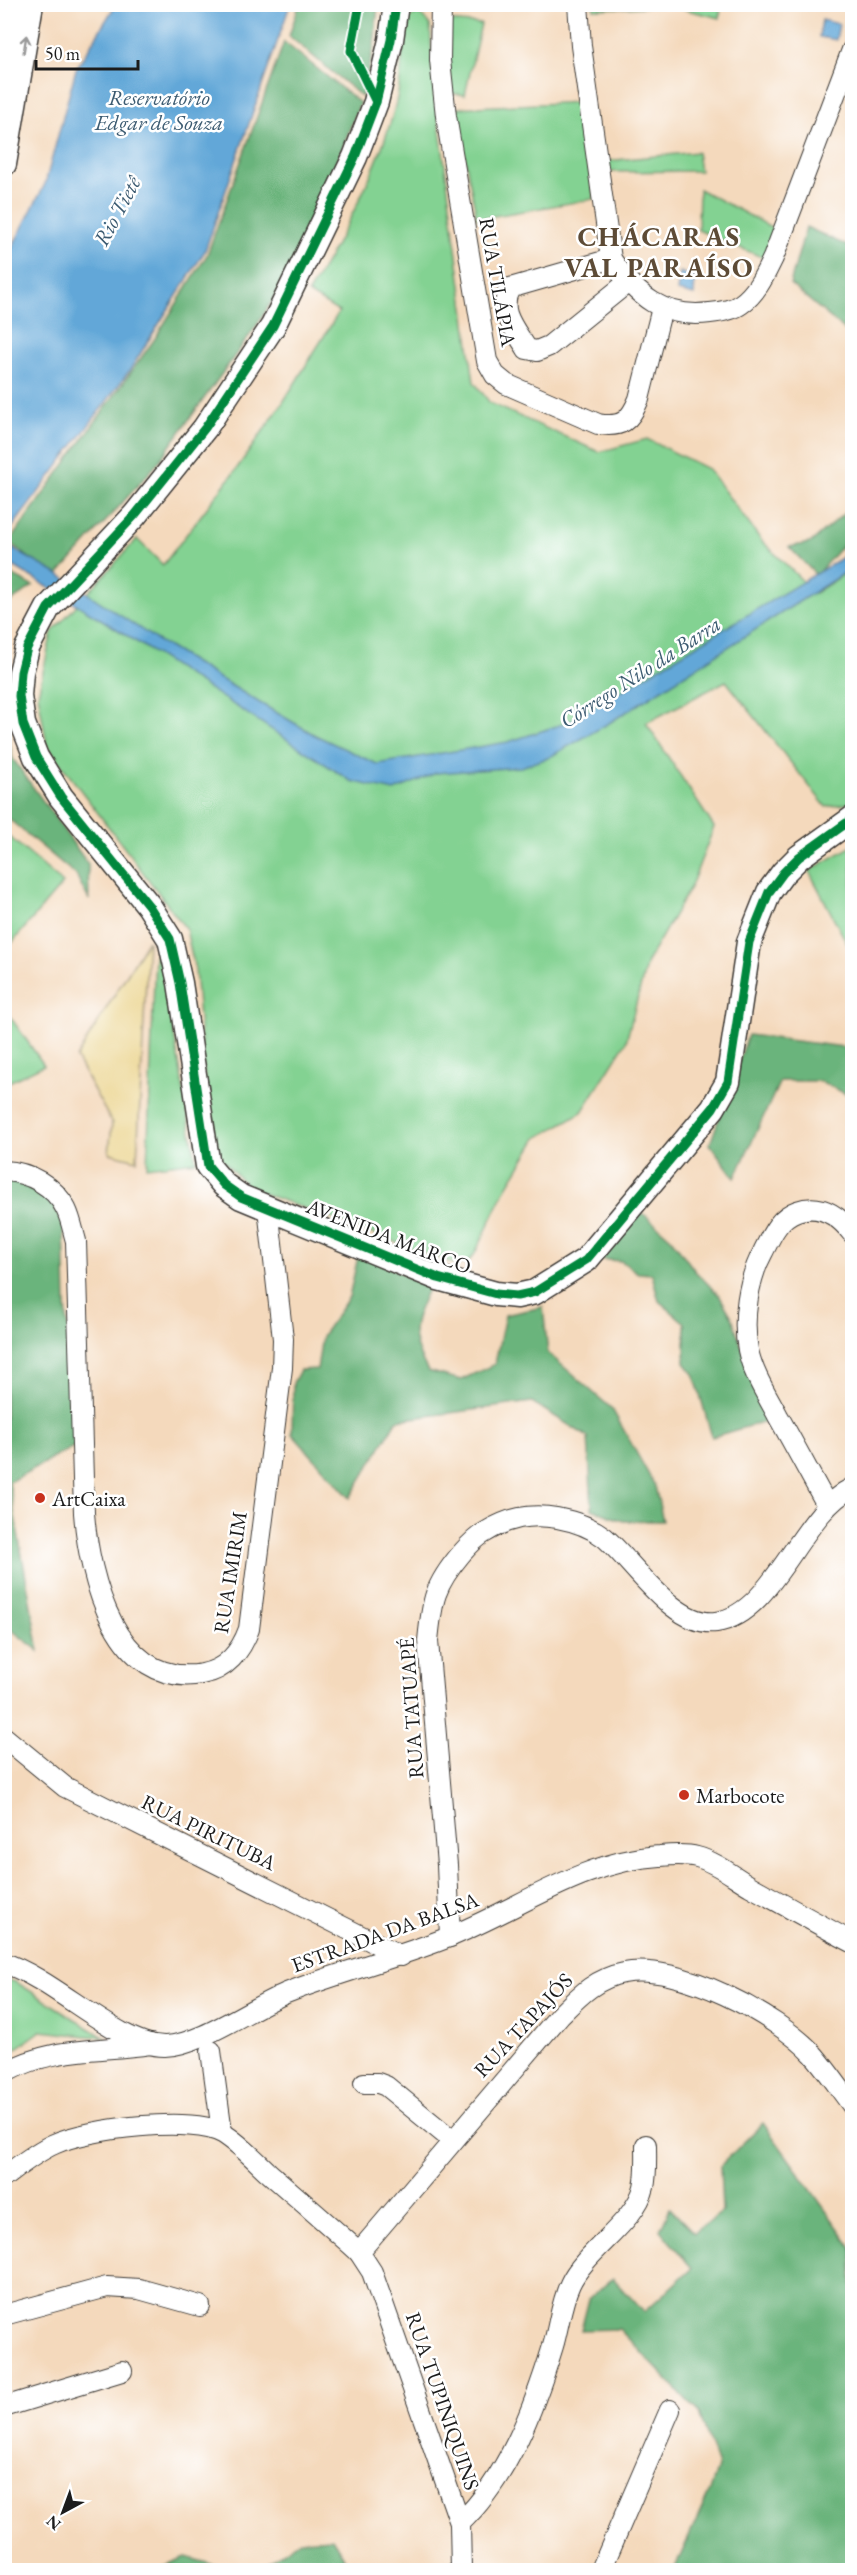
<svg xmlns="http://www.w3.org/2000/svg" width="857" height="2575" viewBox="0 0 857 2575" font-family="'EB Garamond',serif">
	<rect width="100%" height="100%" fill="#fff"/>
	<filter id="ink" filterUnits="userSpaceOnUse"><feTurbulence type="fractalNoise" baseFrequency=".0167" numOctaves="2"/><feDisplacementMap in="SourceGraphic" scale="12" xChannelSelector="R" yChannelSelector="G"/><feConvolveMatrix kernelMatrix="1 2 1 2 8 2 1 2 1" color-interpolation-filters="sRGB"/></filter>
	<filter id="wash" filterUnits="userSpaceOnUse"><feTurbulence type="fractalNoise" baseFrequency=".008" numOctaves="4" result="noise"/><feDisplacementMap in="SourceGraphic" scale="24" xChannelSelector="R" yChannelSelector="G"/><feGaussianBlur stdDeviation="1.35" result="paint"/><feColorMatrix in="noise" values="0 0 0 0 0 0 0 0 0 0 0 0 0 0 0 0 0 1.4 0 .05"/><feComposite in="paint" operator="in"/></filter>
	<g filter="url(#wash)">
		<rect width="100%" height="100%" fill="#f4d9bc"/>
		<!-- green -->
		<g fill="#83d292" stroke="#507757" stroke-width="1.5">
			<path d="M593,5V4L721,5L720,18L670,6L594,9Z"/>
			<path d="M418,12L430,25L434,85L474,382L490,403L599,452L647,439L708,469L761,540L815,593L852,569V803L826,807L726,681L646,723L714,827L691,886L647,962L626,1042L582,1112L537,1138L507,1187L474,1255L468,1262L457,1265L249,1188L215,1152L203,1065L195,970L186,929L47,746L38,694L52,632L137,539L163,565L235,471L282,404L339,312L308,293C342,237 385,157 398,93C402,70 402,44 406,20Z"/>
			<path d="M448,21L481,24L465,95L449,93Z"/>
			<path d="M581,102L594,199L477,219L455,108Z"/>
			<path d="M697,152L700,171L608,172L606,161Z"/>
			<path d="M699,189L777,230L766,259L698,230Z"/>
			<path d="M5,833L63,883L5,951Z"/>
			<path d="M852,846V953L809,871Z"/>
			<path d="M155,954L161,959L196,1161L147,1167Z"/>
			<path d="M4,1008L44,1065L5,1084H4Z"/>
			<path d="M4,1979L16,1982L105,2038L41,2031L5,2057Z"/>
		</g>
		<!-- forest -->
		<g fill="#6ab47c" stroke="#43684c" stroke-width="1.5">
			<path d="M299,5H378L374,46L362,97L289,36Z"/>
			<path d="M284,42L360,103L319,208L285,280L257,325L157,464L55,578L9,542L154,340L207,255Z"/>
			<path d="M806,227L852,248V336L790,284Z"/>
			<path d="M852,492V535L816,575L789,547L810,543L848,510Z"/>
			<path d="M4,571L33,586L5,606H4Z"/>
			<path d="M4,715L13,759L88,864L89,900L76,875L5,816Z"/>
			<path d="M748,1035L852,1048V1097L820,1081H780L735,1178L710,1144Z"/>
			<path d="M5,1179L29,1183L52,1197L64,1224L66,1306L77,1445L9,1482L39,1651L5,1625Z"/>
			<path d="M638,1209L671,1238L695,1271L719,1295L732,1317L766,1421L712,1437L694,1374L685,1363V1323L659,1301L652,1274L638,1273L621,1261L597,1259Z"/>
			<path d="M359,1252L429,1287C412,1324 407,1335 428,1371L461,1380L495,1364L505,1315L543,1307L548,1353L612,1409L655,1486L663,1521H623L592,1509L588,1437L532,1402L397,1420L350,1498L292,1434L293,1383L300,1370L317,1369L322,1336L349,1297Z"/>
			<path d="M763,2123L852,2247V2570H674L712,2486L718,2466L699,2413L619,2329L581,2330L589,2299L613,2278L644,2312L692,2268L660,2230L670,2208L694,2233L722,2212L720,2166Z"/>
			<path d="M332,2538L352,2570H257L300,2540Z"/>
			<path d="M186,2557L232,2570H153Z"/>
		</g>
		<!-- sand -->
		<path fill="#eeda9e" stroke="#857b5d" stroke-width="1.5" d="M148,940L137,1160L109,1153L112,1123L76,1058Z"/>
		<!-- water -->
		<g fill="#62a7d8" stroke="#3f627a" stroke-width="1.5">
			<path d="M116,4L290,5L205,251L130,370L5,537V261L45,184L76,69Z"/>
			<path d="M822,20L839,24L836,40L819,37Z"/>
			<path d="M680,272L695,278L694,295L677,291Z"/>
			<path d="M4,544L63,577L157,640L260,703L315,735L377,764L508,742L569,722L842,558L852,545V568L609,723L548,758L521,767L436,773L394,791L351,781L112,626L5,561Z"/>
		</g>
	</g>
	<g filter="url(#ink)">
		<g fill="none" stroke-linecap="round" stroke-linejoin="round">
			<!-- minor casing -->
			<g stroke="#3c3834" stroke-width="22">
				<g id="minor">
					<path d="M441,4L440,60L446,116L487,361L495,375L506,384L598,424C622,428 630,421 639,399L662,308"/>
					<path d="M578,4L581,46L611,259C636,296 664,319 710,313C721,312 733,310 741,304C757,293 765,274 773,258L852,50"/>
					<path d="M611,259L510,288C497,311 515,329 527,349L537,351L549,346L627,283"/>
					<path d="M4,1171C29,1172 55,1186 66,1209C71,1219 73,1231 76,1241L84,1513C89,1577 116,1689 202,1674C226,1670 241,1651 249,1629L282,1368L283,1339L268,1208"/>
					<path d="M827,1505C811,1476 795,1446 778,1416C767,1395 753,1374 748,1350C742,1320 748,1279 763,1252C771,1236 779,1217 797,1211C820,1203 838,1215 852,1233"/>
					<path d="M4,1737L65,1787L401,1956"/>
					<path d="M450,1937L447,1865L428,1641C432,1600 434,1586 461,1554C468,1546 475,1538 484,1533C508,1518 530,1513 557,1518C573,1521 591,1527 604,1537C633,1561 674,1628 716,1622C774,1614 801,1512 852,1488"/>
					<path d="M4,1963C53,1978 120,2047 165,2046C201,2045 253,2006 289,1992C340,1972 393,1959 444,1939C516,1911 581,1861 660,1856C671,1855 686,1854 697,1857C716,1862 733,1876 750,1886C784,1905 818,1924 852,1942"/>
					<path d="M211,2051L222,2132"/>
					<path d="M4,2073C54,2046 96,2052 150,2044"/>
					<path d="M364,2083H378L386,2086L452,2140"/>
					<path d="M4,2177C20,2165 36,2152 54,2144C84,2129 195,2115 224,2134C241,2145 255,2160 269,2173C299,2199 329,2225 359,2252L372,2272L460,2523L461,2570"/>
					<path d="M359,2252L560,2015C579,1996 596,1978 624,1973C677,1962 777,2015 813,2054C827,2070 839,2088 852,2105"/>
					<path d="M4,2315L107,2287L139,2289L200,2306"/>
					<path d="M4,2407L122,2371"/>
					<path d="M460,2523C508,2478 534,2408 553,2346C559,2326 561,2303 570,2284C585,2251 636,2222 644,2187C647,2174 646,2158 646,2145"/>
					<path d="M601,2570L670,2410"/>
				</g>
			</g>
			<!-- major casing -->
			<g stroke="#3c3834" stroke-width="27">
				<g id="major">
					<path d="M396,4L391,40L376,102L355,157L273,326L205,428L135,515L48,608L27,648L21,672L19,696L23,724L36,757L61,797L149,906L170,939L180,983L208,1166L224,1185L241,1197L438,1278L496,1294L517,1296L535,1292L586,1260L713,1108L728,1082L749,942L769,892L783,873L799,857L852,819"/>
					<path d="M4,63L13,4"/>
					<path d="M4,164L31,4"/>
				</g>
			</g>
			<!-- minor -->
			<use href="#minor" stroke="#fff" stroke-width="20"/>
			<!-- major -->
			<use href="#major" stroke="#fff" stroke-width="24"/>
			<!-- cycleway casing -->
			<g stroke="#fff" stroke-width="13">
				<g id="cycleway">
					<path d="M360,4L351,51L376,102"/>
					<path d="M396,4L391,40L376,102L355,157L273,326L205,428L135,515L48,608L27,648L21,672L19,696L23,724L36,757L61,797L149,906L170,939L180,983L208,1166L224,1185L241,1197L438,1278L496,1294L517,1296L535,1292L586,1260L713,1108L728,1082L749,942L769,892L783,873L799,857L852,819"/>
				</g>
			</g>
			<!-- cycleway -->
			<use href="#cycleway" stroke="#00873e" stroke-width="9"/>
		</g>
		<!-- one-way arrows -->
		<defs><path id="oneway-shaft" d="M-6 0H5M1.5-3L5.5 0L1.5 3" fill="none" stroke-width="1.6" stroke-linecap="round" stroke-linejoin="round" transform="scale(1.5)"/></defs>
		<use stroke="#999" href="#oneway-shaft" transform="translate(25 44) rotate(-81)"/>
	</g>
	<!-- markers -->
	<g fill="#c8321e" stroke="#fff" stroke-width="2">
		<circle cx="40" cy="1498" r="6"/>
		<circle cx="684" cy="1795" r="6"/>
	</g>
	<g text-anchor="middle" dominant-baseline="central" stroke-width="5" stroke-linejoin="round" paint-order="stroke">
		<!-- street labels -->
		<g font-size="21" fill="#1c1c1c" stroke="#fff">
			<text transform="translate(498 282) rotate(80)">RUA TILÁPIA</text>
			<text transform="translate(389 1236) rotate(21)">AVENIDA MARCO</text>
			<text transform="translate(230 1572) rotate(-81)">RUA IMIRIM</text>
			<text transform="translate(411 1708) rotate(-94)">RUA TATUAPÉ</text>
			<text transform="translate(209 1832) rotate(26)">RUA PIRITUBA</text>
			<text transform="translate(385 1932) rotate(-20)">ESTRADA DA BALSA</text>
			<text transform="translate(523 2025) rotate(-47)">RUA TAPAJÓS</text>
			<text transform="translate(443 2401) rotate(71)">RUA TUPINIQUINS</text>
		</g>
		<!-- poi labels -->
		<g font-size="21" fill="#1c1c1c" stroke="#fff" text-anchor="start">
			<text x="52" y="1498">ArtCaixa</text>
			<text x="696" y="1795">Marbocote</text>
		</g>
		<!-- water labels -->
		<g font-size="22" font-style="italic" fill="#3c5b71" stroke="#fff">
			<text x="159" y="97">Reservatório<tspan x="159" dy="25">Edgar de Souza</tspan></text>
			<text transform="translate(117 211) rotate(-62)">Rio Tietê</text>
			<text transform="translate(640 672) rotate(-33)">Córrego Nilo da Barra</text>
		</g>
		<!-- district labels -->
		<g font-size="27" font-weight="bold" letter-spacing="1.5" fill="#5d4b36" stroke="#fff">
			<text x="659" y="236">CHÁCARAS<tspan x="659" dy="31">VAL PARAÍSO</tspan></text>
		</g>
	</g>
	<!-- margin -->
	<rect width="857" height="2575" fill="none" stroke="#fff" stroke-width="24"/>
	<!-- north arrow -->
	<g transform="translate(63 2512) rotate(221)" stroke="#ffffff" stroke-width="4.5" paint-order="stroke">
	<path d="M0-4.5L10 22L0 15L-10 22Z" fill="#1c1c1c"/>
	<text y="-9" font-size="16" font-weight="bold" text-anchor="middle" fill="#1c1c1c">N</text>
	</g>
	<!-- scale -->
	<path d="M36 60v9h102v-9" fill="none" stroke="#1c1c1c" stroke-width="3"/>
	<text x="45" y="60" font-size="18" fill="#1c1c1c" stroke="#ffffff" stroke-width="4.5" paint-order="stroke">50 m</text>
</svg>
